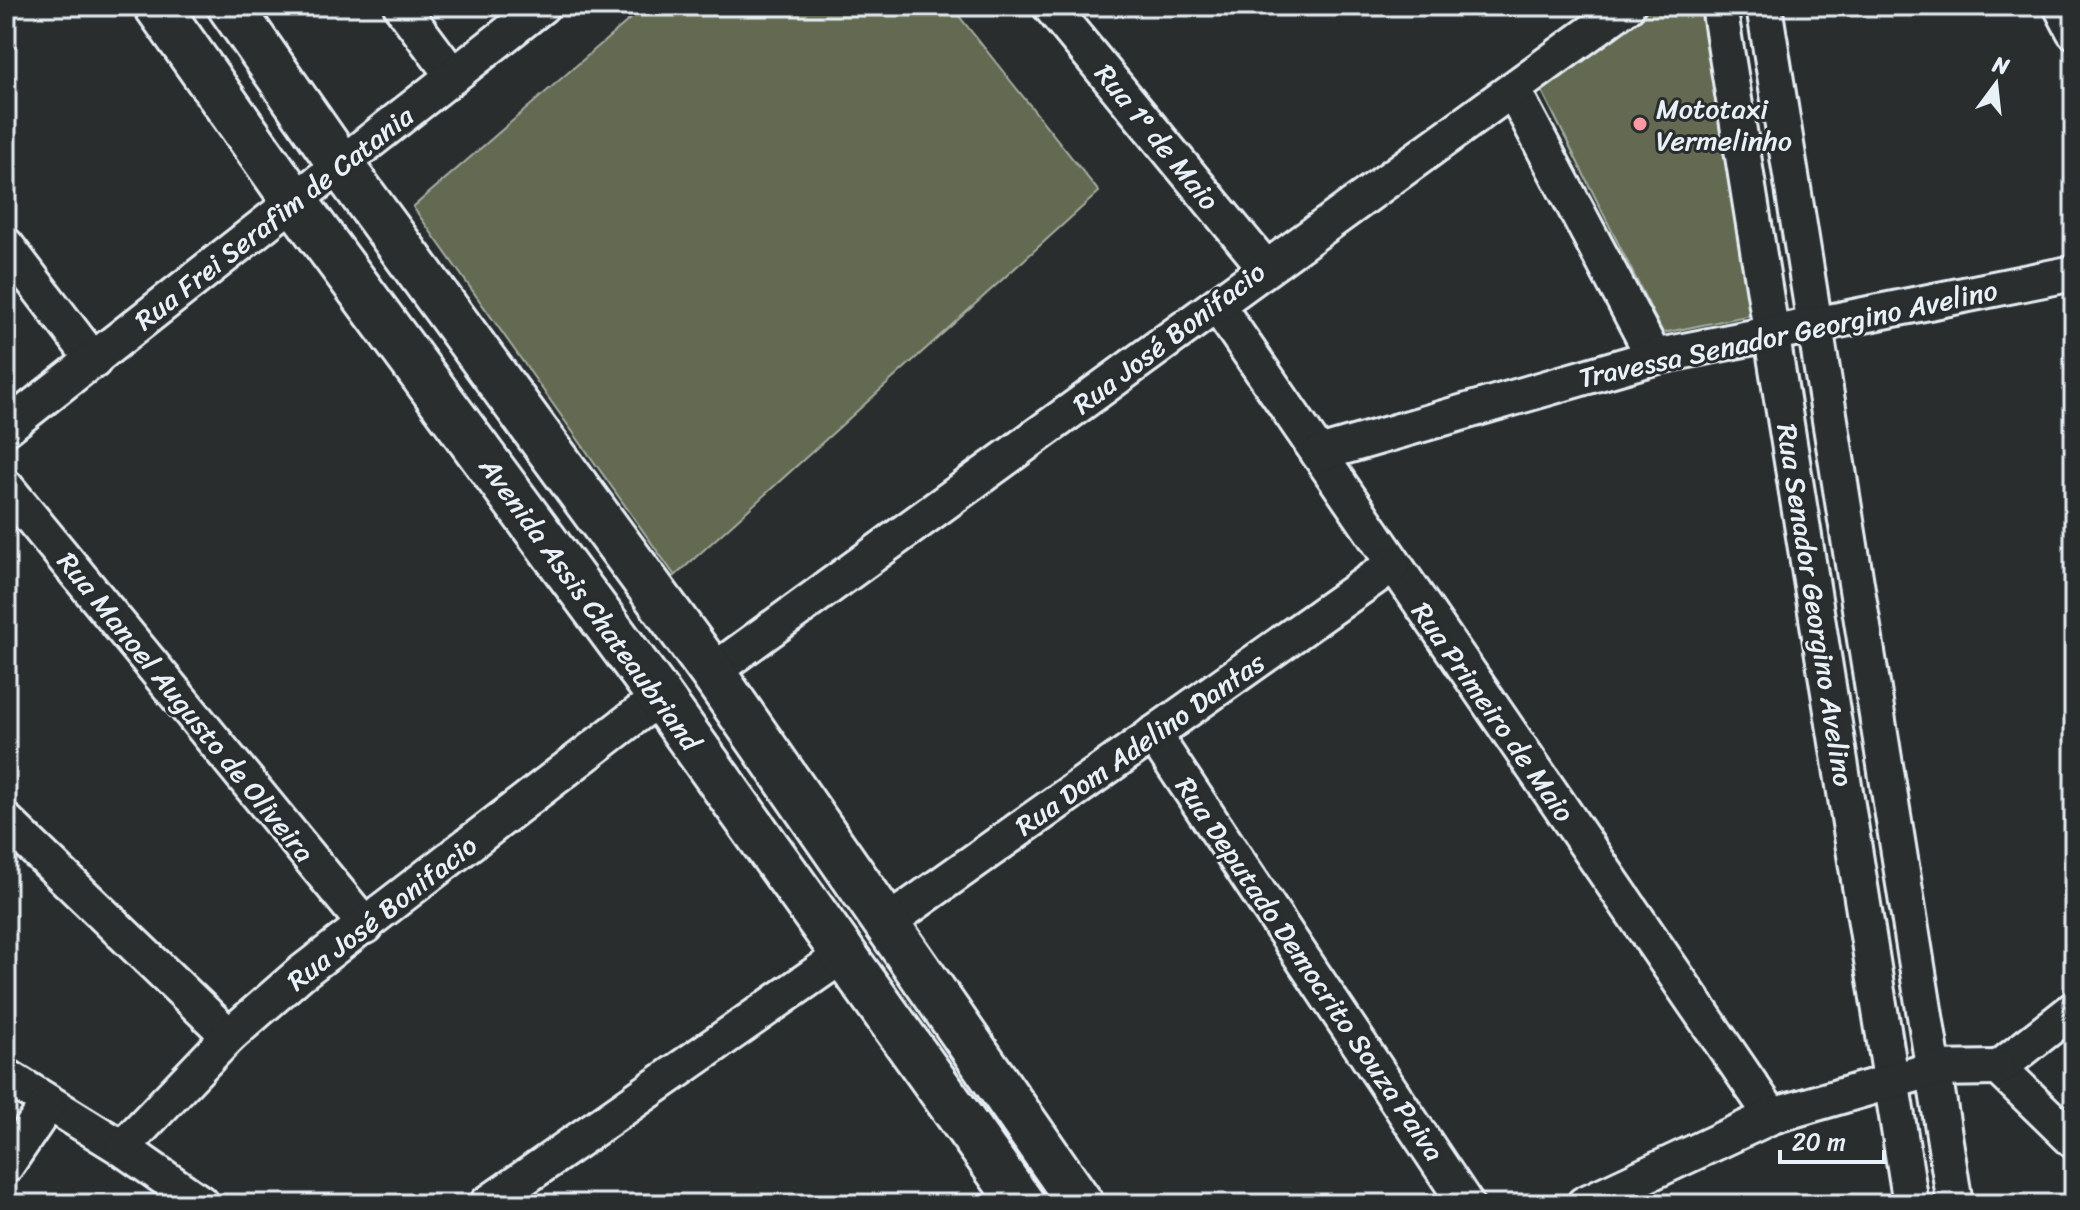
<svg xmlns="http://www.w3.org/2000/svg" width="2080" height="1210" viewBox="0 0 2080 1210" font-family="Sriracha,sans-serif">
	<rect width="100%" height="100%" fill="#2a2d2e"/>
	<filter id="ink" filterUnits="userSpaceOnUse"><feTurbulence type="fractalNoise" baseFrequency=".0125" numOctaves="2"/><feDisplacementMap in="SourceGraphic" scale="16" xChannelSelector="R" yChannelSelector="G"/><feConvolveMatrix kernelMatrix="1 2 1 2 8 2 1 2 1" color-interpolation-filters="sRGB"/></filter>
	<g filter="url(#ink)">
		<!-- green -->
		<g fill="#636b51" stroke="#a6aea4" stroke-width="2">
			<path d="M645,6H951L1099,192L675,576L413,207Z"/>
			<path d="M1654,6H1703L1756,314L1663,333L1541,89Z"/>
		</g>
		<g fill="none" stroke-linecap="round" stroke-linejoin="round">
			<!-- minor casing -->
			<g stroke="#e8f1f8" stroke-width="40">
				<g id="minor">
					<path d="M401,6L453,76"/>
					<path d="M1050,6L1265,267"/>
					<path d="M1719,6L1911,1204"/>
					<path d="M1764,6L1955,1204"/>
					<path d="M2061,6L2074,31"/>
					<path d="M1513,90L1654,357"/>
					<path d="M6,245L94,361"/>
					<path d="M1217,305L1772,1116"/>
					<path d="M6,428L542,6"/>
					<path d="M1319,454L1654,357L2074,273"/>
					<path d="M6,487L366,926"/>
					<path d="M712,672L1627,6"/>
					<path d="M1153,734L1466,1204"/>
					<path d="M6,821L229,1036"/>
					<path d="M887,923L1392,565"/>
					<path d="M1999,1068L2074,1141"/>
					<path d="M1999,1068L2074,1009"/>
					<path d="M6,1076L122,1148L202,1204"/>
					<path d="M122,1148L229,1036L300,974L660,697"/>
					<path d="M6,1166L48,1104"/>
					<path d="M487,1204L843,955"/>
					<path d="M1584,1204L1772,1116L1934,1069L1999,1068"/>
				</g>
			</g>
			<!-- major casing -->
			<g stroke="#e8f1f8" stroke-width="50">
				<g id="major">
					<path d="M157,6L293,199L660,697L1022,1204"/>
					<path d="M230,6L340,164L712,672L1081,1204"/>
				</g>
			</g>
			<!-- minor -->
			<use href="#minor" stroke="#2a2d2e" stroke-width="34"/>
			<!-- major -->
			<use href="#major" stroke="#2a2d2e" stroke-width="44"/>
		</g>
	</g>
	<!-- markers -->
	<circle fill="#ff9aa2" stroke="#2a2d2e" stroke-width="3" cx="1640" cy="124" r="8"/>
	<g text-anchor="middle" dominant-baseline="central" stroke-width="6" stroke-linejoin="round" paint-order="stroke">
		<!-- poi labels -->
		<g font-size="28" fill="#e8f1f8" stroke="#2a2d2e" text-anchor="start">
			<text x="1656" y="108">Mototaxi<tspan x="1656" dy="32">Vermelinho</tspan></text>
		</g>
		<!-- street labels -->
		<g font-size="28" fill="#e8f1f8" stroke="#2a2d2e">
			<text transform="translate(1157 137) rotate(51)">Rua 1º de Maio</text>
			<text transform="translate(274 218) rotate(-38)">Rua Frei Serafim de Catania</text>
			<text transform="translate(1788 334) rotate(-12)">Travessa Senador Georgino Avelino</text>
			<text transform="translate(1169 338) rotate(-37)">Rua José Bonifacio</text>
			<text transform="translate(590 604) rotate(54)">Avenida Assis Chateaubriand</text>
			<text transform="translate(1815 605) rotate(81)">Rua Senador Georgino Avelino</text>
			<text transform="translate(186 707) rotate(51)">Rua Manoel Augusto de Oliveira</text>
			<text transform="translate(1493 712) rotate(55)">Rua Primeiro de Maio</text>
			<text transform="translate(1140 744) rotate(-35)">Rua Dom Adelino Dantas</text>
			<text transform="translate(382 913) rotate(-38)">Rua José Bonifacio</text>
			<text transform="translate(1310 969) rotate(56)">Rua Deputado Democrito Souza Paiva</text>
		</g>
	</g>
	<!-- margin -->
	<rect width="2080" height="1210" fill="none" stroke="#2a2d2e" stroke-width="32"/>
	<rect x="16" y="16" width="2048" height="1178" fill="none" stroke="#e8f1f8" stroke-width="3" filter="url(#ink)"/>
	<!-- north arrow -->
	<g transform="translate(1996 84) rotate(15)" stroke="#2a2d2e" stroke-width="6" paint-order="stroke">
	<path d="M0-6L14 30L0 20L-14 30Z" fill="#e8f1f8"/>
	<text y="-12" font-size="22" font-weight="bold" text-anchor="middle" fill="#e8f1f8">N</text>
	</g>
	<!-- scale -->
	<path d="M1780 1150v12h104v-12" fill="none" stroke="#e8f1f8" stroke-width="4"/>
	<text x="1792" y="1150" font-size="24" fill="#e8f1f8" stroke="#2a2d2e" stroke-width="6" paint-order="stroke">20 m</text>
</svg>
